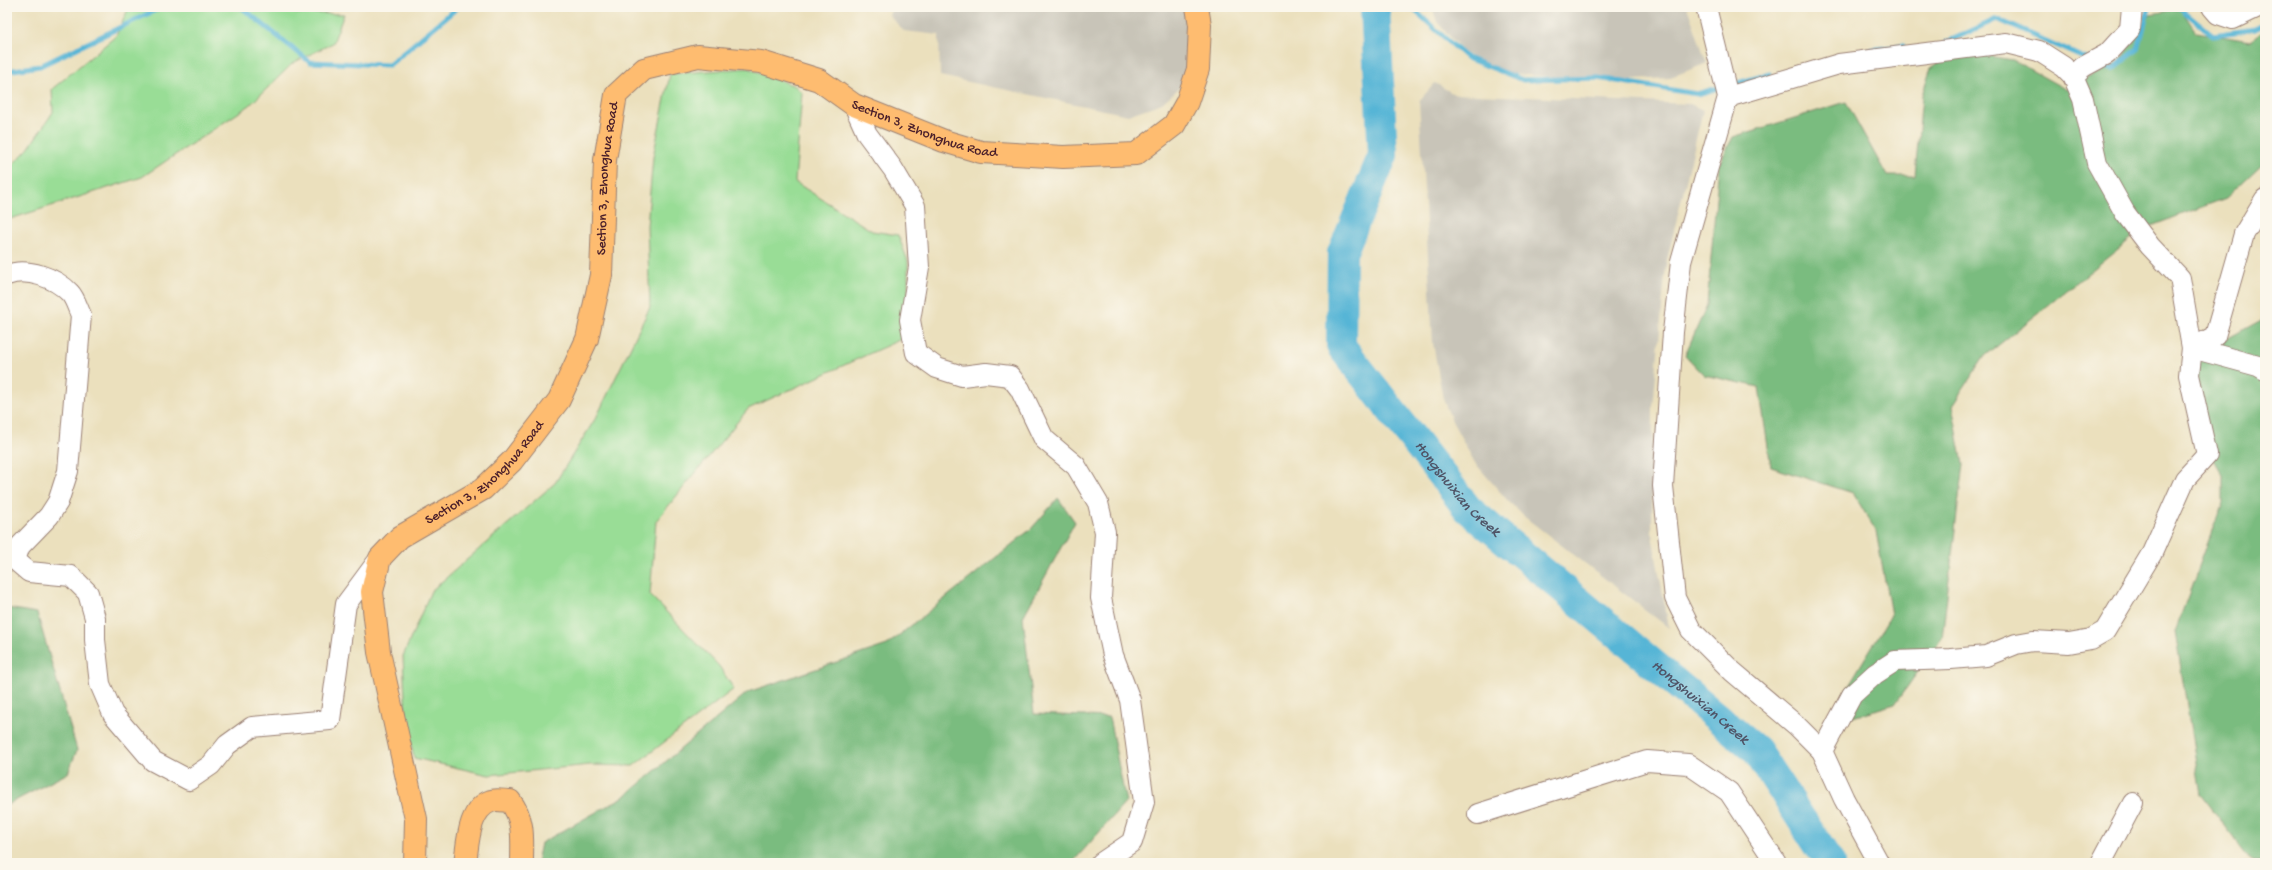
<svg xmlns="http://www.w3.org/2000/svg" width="2272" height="870" viewBox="0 0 2272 870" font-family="'Gochi Hand',sans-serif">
	<rect width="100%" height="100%" fill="#fbf7ec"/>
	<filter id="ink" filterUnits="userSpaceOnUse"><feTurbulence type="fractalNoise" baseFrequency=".025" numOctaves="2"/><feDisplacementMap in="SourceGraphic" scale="8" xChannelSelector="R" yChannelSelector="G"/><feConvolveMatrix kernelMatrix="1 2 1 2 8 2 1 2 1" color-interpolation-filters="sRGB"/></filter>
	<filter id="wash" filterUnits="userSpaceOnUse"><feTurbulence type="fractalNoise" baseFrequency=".012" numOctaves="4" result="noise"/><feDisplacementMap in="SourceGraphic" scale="16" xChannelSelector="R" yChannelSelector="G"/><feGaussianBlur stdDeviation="0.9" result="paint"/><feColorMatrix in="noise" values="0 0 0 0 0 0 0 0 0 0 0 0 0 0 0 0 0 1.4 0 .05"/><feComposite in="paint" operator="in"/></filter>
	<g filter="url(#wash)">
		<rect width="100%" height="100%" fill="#ebe0bd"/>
		<!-- industrial -->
		<g fill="#c8c4b8">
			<path d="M893,7H1196L1191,69L1178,89L1162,103L1128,115L940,76L939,35L904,31L889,15Z"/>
			<path d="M1432,7H1687L1707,63L1669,78L1613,81L1512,74L1484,67L1463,51L1437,22Z"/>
			<path d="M1435,83L1454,94L1690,104L1703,110L1666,264L1653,407L1652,535L1669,628L1526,518L1508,501L1475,463L1452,421L1443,399L1433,343L1419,101Z"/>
		</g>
		<!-- green -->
		<g fill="#99dd96" stroke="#727e60">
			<path d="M129,7H282L295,13L344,14L333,43L293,63L250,105L142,177L7,220V170L28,149L53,112L52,89L116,36Z"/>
			<path d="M748,68L795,86L802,93L795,182L872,231L898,235L908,261V336L748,409L656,521L650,595L719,666L734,689L633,766L590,765L489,775L414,758L406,718L403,656L431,591L555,483L597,416L650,307L647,226L653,157L670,74Z"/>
		</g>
		<!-- forest -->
		<g fill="#7abc7f" stroke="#626e55">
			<path d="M2181,9L2196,32L2250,41L2265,30V161L2226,198L2143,229L1985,356L1952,405L1963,464L1942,638L1895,704L1840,720L1844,693L1891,615L1876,531L1853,493L1771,467L1759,387L1704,375L1685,355L1707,305L1719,164L1733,137L1846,102L1887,176H1915L1922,95L1931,68L1956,51L2013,60L2065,89L2120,62L2150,14Z"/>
			<path d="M2265,318V863H2253L2201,794L2175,631L2223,502V475L2196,429L2192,372L2208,349Z"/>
			<path d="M1058,498L1075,522L1023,617L1034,714L1109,717L1126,802L1072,863H537L541,843L625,796L748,692L887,645L1031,529Z"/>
			<path d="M7,608L37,613L77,750L68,773L7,805Z"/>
		</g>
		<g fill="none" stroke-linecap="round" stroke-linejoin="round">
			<!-- stream -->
			<g stroke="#57b5d6" stroke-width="5">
				<path d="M241,7L310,62L389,65L458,7"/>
				<path d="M1411,7L1467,58L1523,80L1598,78L1697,94L1722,87"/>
				<path d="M2179,7L2213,35L2255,29L2265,24"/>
				<path d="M1947,42L1997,19L2086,59"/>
				<path d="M1869,50L1903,46"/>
				<path d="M2099,64L2112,70L2138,49L2149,7"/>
				<path d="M7,71L40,66L162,7"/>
				<path d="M1730,85L1770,74"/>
			</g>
			<!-- river -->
			<path stroke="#57b5d6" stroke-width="30" id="s1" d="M1375,7L1383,155L1342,253L1341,346L1468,509L1756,750L1830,863"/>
		</g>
	</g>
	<g filter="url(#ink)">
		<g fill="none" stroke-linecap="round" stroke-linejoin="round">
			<!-- minor casing -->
			<g stroke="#9a8074" stroke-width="22">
				<g id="minor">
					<path d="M1706,7L1728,97L1681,262L1673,332L1663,486L1675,598L1691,630L1732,671L1796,725L1822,751L1844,799L1879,863"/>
					<path d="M2212,7L2218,14L2233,19L2258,7"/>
					<path d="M2073,76L2083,99L2097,163L2125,213L2150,246L2180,278L2192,348L2258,366L2265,370"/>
					<path d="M1728,97L1839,64L2006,43L2039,51L2064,67L2073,76L2083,67L2107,54L2130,29L2132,7"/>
					<path d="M854,105L867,134L893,169L915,206L919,267L910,320L916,353L937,368L962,376L986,373L1010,376L1020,389L1044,439L1076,466L1098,503L1105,532L1101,598L1113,655L1130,700L1144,802L1132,842L1101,863"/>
					<path d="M7,275C27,267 56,278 70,293C75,298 78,309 81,315L68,471L58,502L49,516L20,546L15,560L29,572L71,576L88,593L95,618V640L100,684L113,714L153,761L189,780L211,765L227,745L252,727L330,720L346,604L380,558"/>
					<path d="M1822,751L1852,695L1875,674L1895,661L1951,659L1986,656L2016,644L2033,641L2069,643L2091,639L2105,631L2152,553L2185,479L2207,455L2189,375L2192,348L2215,336L2244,234L2265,199"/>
					<path d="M1478,814L1647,761L1688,764L1729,792L1776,863"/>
					<path d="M2101,863L2133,803"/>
				</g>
			</g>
			<!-- major casing -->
			<g stroke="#9a8074" stroke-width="24">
				<g id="major">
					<path id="s2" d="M415,863L416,819L379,652L372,592L380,558L400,537L483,489L512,461L559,400L587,339L601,275L605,160L616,95L644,69L698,56L761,62L819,80L854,105L944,141L981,152L1063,157L1136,154L1174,125L1187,102L1198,69L1200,25L1197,7"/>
					<path d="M465,863C468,844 468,809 491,801C496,799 504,801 510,801C525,820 522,840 522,863"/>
				</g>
			</g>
			<!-- minor -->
			<use href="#minor" stroke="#fff" stroke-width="20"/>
			<!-- major -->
			<use href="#major" stroke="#febc70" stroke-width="22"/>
		</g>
	</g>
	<g text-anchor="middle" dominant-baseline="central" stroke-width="3" stroke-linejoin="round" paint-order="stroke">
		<!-- street labels -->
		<g font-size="14" fill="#4a1f2b" stroke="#fbf7ec">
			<text stroke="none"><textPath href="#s2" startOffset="1202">Section 3, Zhonghua Road</textPath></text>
			<text stroke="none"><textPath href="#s2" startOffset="782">Section 3, Zhonghua Road</textPath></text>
			<text stroke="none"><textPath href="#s2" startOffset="447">Section 3, Zhonghua Road</textPath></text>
		</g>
		<!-- water labels -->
		<g font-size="15" font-style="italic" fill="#4f5467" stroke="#fbf7ec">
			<text stroke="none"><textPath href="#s1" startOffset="532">Hongshuixian Creek</textPath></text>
			<text stroke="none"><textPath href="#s1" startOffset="856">Hongshuixian Creek</textPath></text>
		</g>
	</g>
	<!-- margin -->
	<rect width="2272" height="870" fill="none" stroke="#fbf7ec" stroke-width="24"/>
</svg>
